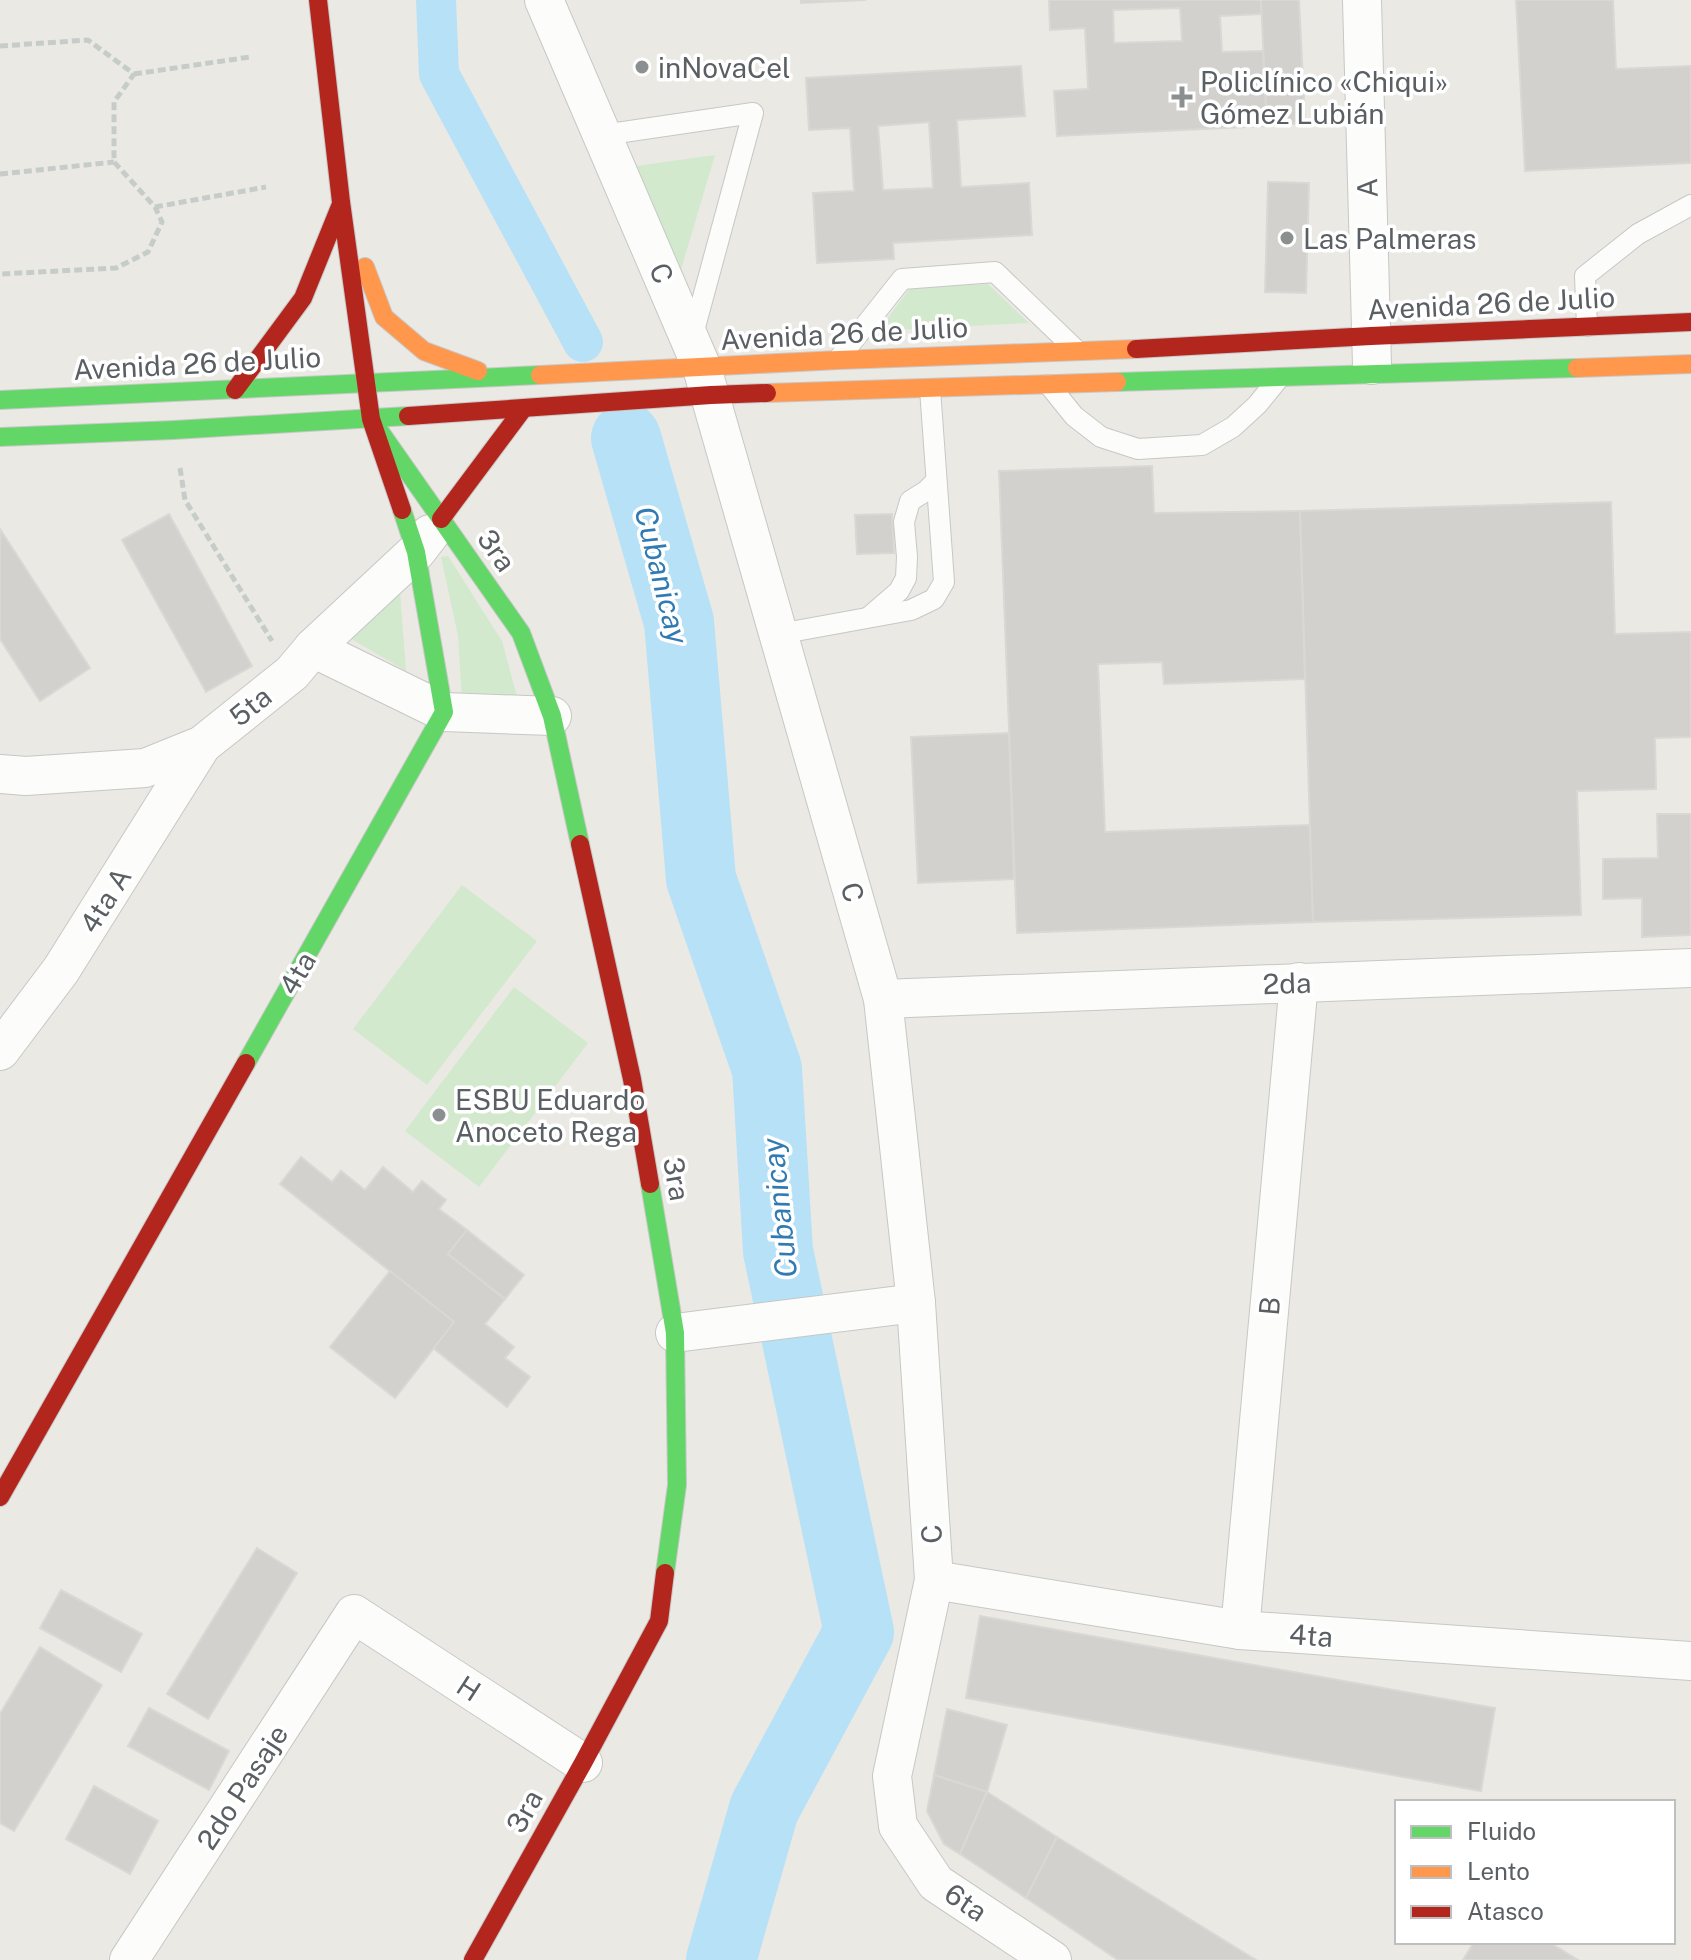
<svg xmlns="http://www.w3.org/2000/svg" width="1691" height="1960" viewBox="0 0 1691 1960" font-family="'Public Sans',sans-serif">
	<rect width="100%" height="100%" fill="#ebe9e4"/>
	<!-- green -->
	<g fill="#d2e9cd">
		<path d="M715,155L680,273L636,166Z"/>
		<path d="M988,284L1029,323L878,331L910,288Z"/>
		<path d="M448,556L502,641L518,700H462L458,636L441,557Z"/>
		<path d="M400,591L406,671L348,637Z"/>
		<path d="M462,885L537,941L427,1085L353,1029Z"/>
		<path d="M514,987L588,1043L479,1187L405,1131Z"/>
	</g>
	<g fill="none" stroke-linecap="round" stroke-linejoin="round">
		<!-- canal -->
		<path stroke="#b6e1f7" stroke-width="40" d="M436,0L439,74L583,342"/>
		<!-- river -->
		<path stroke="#b6e1f7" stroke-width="70" d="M626,438L679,622L701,879L767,1069L778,1251L859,1632L764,1809L721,1960"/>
	</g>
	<!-- building -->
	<g fill="#d2d1ce" stroke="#dad8d4" stroke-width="2" fill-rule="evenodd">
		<path d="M801,0H866L801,3Z"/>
		<path d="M1049,0H1261V14L1220,16L1222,52L1263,51L1267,126L1057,136L1054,91L1088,89L1085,28L1050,30ZM1180,8L1182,41L1114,43L1113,10Z"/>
		<path d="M1261,0H1299L1305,123L1267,126Z"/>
		<path d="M1516,0H1613L1616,69L1691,66V163L1525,171Z"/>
		<path d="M1021,66L1025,116L957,120L961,187L1029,183L1032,235L893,243L894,259L817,263L813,193L854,191L850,128L809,130L806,78ZM929,122L933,188L883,190L878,126Z"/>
		<path d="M1268,182L1309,183L1306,293L1265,292Z"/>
		<path d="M1152,466L1154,513L1300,511L1305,679L1164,684L1162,662L1098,664L1105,832L1310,825L1313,922L1017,933L999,471Z"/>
		<path d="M1611,502L1615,634L1691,632V737L1655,738L1656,789L1577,791L1581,915L1313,922L1300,511Z"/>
		<path d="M169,514L252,666L206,692L122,540Z"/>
		<path d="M892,514L894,553L857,554L855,515Z"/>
		<path d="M0,529L90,668L40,701L0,639Z"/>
		<path d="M1009,733L1014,879L918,883L911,737Z"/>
		<path d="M1657,814H1691V935L1642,937V898L1603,899V859L1658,858Z"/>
		<path d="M301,1157L332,1182L341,1171L365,1190L383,1167L413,1192L422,1181L446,1200L439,1209L467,1230L448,1254L505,1299L485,1324L514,1347L505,1358L530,1377L507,1407L433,1348L454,1322L280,1184Z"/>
		<path d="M467,1230L524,1275L505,1299L448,1254Z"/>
		<path d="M390,1271L454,1322L395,1398L330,1347Z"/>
		<path d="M257,1548L297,1573L208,1719L167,1694Z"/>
		<path d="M61,1590L142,1634L121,1672L40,1628Z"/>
		<path d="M980,1616L1495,1708L1481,1791L966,1698Z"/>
		<path d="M40,1647L102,1685L14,1831L0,1823V1714Z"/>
		<path d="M149,1708L229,1751L209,1790L128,1746Z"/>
		<path d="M947,1709L1007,1725L987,1792L934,1775Z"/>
		<path d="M934,1775L987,1792L960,1854L944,1844L927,1811Z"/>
		<path d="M94,1786L158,1821L130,1874L66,1839Z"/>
		<path d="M987,1792L1057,1837L1026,1898L960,1854Z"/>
		<path d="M1057,1837L1256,1960H1118L1026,1898Z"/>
		<path d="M1474,1942H1549L1578,1960H1463Z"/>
	</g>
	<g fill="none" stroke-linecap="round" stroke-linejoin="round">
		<!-- lane casing -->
		<g stroke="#c7c7c7" stroke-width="22">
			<g id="lane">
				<path d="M603,135L753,113L692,338"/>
				<path d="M1587,326L1585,276L1638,234L1691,205"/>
				<path d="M840,357L902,279L995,272L1075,349"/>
				<path d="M1049,385L1074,416L1101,437L1138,449L1202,445L1233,427L1257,405L1279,378"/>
				<path d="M870,616L899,591L906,578L907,557L904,522L910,501L926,491L936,481"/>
				<path d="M779,634L911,610L934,599L944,582L930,389"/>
			</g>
		</g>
		<!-- street casing -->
		<g stroke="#c7c7c7" stroke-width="40">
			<g id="street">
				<path d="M544,0L702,368L883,999L916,1303L934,1580L892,1776L898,1826L936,1883L1052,1960"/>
				<path d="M1362,0L1372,365"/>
				<path d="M313,648L444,712L552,716"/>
				<path d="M0,774L26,776L145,768L202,745L292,673L313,648L416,552L430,534"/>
				<path d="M883,999L1691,968"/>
				<path d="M0,1051L61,970L202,745"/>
				<path d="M675,1333L916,1303"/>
				<path d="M934,1580L1240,1630L1691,1661"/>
				<path d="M1240,1630L1299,982"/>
				<path d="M129,1960L354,1614L583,1763"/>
			</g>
		</g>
		<!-- fast casing -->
		<g stroke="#c8c8c8" stroke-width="20">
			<g id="fast">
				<path d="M1117,382L1577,368"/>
				<path d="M0,400L540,375"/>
				<path d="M371,419L521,633L552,716L580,844"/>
				<path d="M0,437L174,430L408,416"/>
				<path d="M246,1063L444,712L416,552L402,510"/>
				<path d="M650,1184L675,1333L677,1485L665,1573"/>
			</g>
		</g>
		<!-- slow casing -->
		<g stroke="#c8c8c8" stroke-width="20">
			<g id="slow">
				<path d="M365,267L384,317L424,351L478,371"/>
				<path d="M1577,368L1691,364"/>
				<path d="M540,375L839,360L1136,349"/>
				<path d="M767,393L1117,382"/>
			</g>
		</g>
		<!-- jam casing -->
		<g stroke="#c8c8c8" stroke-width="20">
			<g id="jam">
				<path d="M318,0L341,202L371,419L402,510"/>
				<path d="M1136,349L1371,336L1691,322"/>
				<path d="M235,390L303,298L341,204"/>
				<path d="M408,416L711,395L767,393"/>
				<path d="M441,519L523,409"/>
				<path d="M580,844L632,1079L650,1184"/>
				<path d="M0,1497L246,1063"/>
				<path d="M473,1960L583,1763L659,1621L665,1573"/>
			</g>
		</g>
		<!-- path -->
		<g stroke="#c6cdc9" stroke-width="5" stroke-dasharray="8 4" stroke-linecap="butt">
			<path d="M0,46L88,40L134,74L114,102V162L155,207L162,222L148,252L116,268L0,274"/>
			<path d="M134,74L250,57"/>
			<path d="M0,174L114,162"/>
			<path d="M155,207L266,187"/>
			<path d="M180,468L185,500L272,641"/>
		</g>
		<!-- lane -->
		<use href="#lane" stroke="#fcfcfb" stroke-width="20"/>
		<!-- street -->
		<use href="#street" stroke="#fcfcfb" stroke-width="38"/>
		<!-- fast -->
		<use href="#fast" stroke="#63d668" stroke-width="18"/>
		<!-- slow -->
		<use href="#slow" stroke="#ff974d" stroke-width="18"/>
		<!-- jam -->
		<use href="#jam" stroke="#b3261e" stroke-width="18"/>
	</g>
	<!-- markers -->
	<g fill="#8c8f90" stroke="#fff" stroke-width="3">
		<circle cx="642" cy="67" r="8"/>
		<path d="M1178 85h8v8h8v8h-8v8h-8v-8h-8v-8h8z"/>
		<circle cx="1287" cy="238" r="8"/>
		<circle cx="439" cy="1115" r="8"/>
	</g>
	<g text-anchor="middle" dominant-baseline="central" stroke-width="7" stroke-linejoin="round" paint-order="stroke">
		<!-- poi labels -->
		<g font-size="28" fill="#595f63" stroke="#fff" text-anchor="start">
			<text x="658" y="67">inNovaCel</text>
			<text x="1200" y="81">Policlínico «Chiqui»<tspan x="1200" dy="32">Gómez Lubián</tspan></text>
			<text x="1303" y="238">Las Palmeras</text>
			<text x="455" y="1099">ESBU Eduardo<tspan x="455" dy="32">Anoceto Rega</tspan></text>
		</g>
		<!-- street labels -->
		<g font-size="28" fill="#595f63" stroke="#fff">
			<text transform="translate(1367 188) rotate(-92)">A</text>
			<text transform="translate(662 273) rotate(67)">C</text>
			<text transform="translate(1491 303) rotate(-3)">Avenida 26 de Julio</text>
			<text transform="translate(844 333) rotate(-3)">Avenida 26 de Julio</text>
			<text transform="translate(197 363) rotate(-3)">Avenida 26 de Julio</text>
			<text transform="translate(497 550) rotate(55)">3ra</text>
			<text transform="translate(250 706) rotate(-39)">5ta</text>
			<text transform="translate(853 892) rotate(74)">C</text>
			<text transform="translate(105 900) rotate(-58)">4ta A</text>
			<text transform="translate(297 973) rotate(-60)">4ta</text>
			<text transform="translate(1287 983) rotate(-2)">2da</text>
			<text transform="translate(677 1179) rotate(80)">3ra</text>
			<text transform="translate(1269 1306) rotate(-85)">B</text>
			<text transform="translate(931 1534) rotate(-94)">C</text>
			<text transform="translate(1311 1635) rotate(4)">4ta</text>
			<text transform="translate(469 1688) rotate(33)">H</text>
			<text transform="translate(242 1787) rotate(-57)">2do Pasaje</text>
			<text transform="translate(524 1811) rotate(-61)">3ra</text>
			<text transform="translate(966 1902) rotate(34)">6ta</text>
		</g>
		<!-- water labels -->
		<g font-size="30" font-style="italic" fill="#317ab2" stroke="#fff">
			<text transform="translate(662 575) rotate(76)">Cubanicay</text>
			<text transform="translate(779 1208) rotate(-96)">Cubanicay</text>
		</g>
	</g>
	<!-- legend -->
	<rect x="1395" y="1800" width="280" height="144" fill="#ffffff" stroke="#bdbfc1" stroke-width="2"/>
	<rect x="1411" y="1826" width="40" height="12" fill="#63d668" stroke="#bdbfc1" stroke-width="2"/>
	<text x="1467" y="1840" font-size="24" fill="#595f63">Fluido</text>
	<rect x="1411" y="1866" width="40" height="12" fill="#ff974d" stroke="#bdbfc1" stroke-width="2"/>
	<text x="1467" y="1880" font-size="24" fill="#595f63">Lento</text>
	<rect x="1411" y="1906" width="40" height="12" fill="#b3261e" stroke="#bdbfc1" stroke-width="2"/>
	<text x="1467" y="1920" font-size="24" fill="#595f63">Atasco</text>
</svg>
